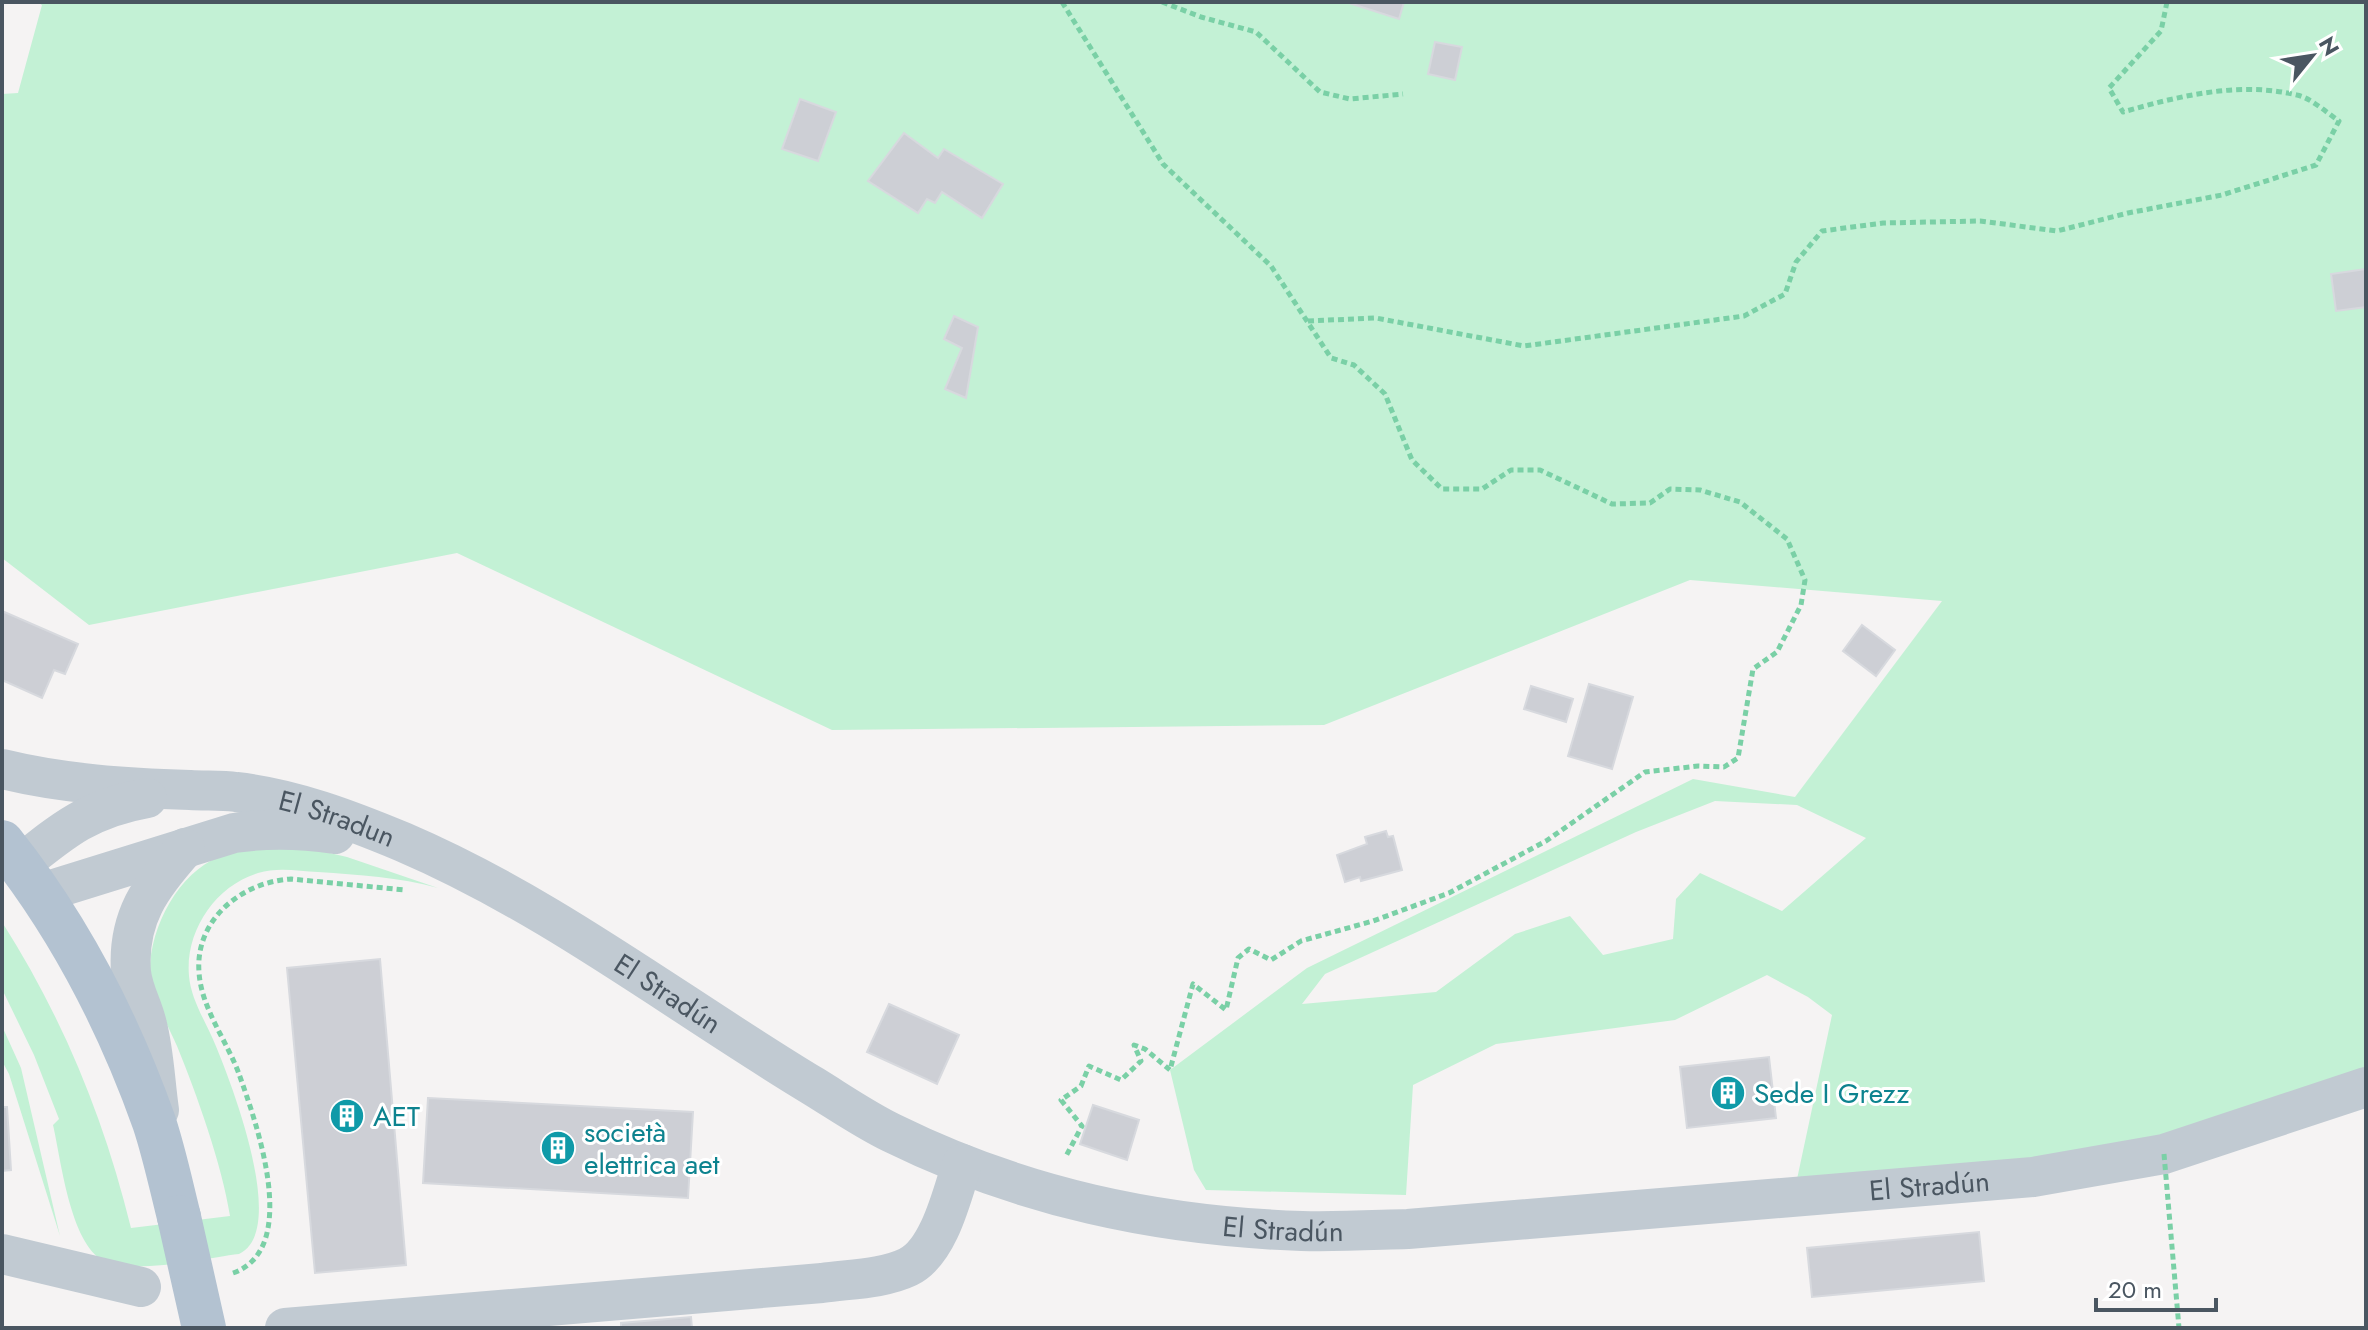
<svg xmlns="http://www.w3.org/2000/svg" width="2368" height="1330" viewBox="0 0 2368 1330" font-family="Jost,sans-serif">
	<rect width="100%" height="100%" fill="#f5f3f3"/>
	<!-- green -->
	<g fill="#c3f1d5" fill-rule="evenodd">
		<path d="M37,2H2366V1087L2250,1127L1793,1198L1832,1015L1808,997L1767,975L1675,1020L1496,1044L1413,1085L1406,1195L1206,1190L1194,1170L1170,1070L1307,968L1693,779L1795,797L1942,601L1690,580L1324,725L832,730L457,553L89,625L2,558V94L18,93L42,5ZM1715,801L1797,805L1866,838L1782,911L1700,873L1676,899L1673,939L1603,955L1570,916L1515,934L1436,992L1302,1004L1325,974L1636,832Z"/>
		<path d="M261,847L321,851L347,857L438,888C399,877 359,875 318,872C298,871 278,867 258,873C215,886 185,931 189,976C191,1000 206,1022 215,1044C231,1082 289,1231 239,1254C205,1258 133,1275 104,1261C70,1244 61,1159 53,1125L59,1119L34,1055L2,989V922C63,1018 104,1118 131,1228L230,1216C222,1165 197,1095 177,1046C170,1030 154,1000 151,984C144,938 175,874 219,857C232,852 248,850 261,847Z"/>
		<path d="M2,1026L21,1068L60,1236L9,1074L2,1061Z"/>
	</g>
	<!-- building -->
	<g fill="#cdcfd5" stroke="#d7d9de" stroke-width="2">
		<path d="M1346,2H1404L1399,19Z"/>
		<path d="M1435,42L1462,47L1455,80L1428,74Z"/>
		<path d="M800,99L836,112L818,161L782,149Z"/>
		<path d="M904,133L938,158L944,149L1003,184L982,218L942,192L935,203L927,199L918,213L868,181Z"/>
		<path d="M2366,269V307L2336,311L2331,274Z"/>
		<path d="M954,316L978,327L966,398L945,389L962,348L944,339Z"/>
		<path d="M2,611L78,644L65,674L54,670L42,698L2,680Z"/>
		<path d="M1862,625L1895,650L1876,676L1843,651Z"/>
		<path d="M1589,684L1633,697L1612,769L1568,756Z"/>
		<path d="M1531,686L1573,699L1566,722L1524,709Z"/>
		<path d="M1386,831L1388,837L1393,836L1402,870L1361,881L1360,877L1345,882L1337,855L1367,844L1365,837Z"/>
		<path d="M380,959L406,1265L315,1273L287,968Z"/>
		<path d="M889,1004L959,1035L937,1084L867,1052Z"/>
		<path d="M1769,1057L1776,1118L1687,1128L1680,1067Z"/>
		<path d="M428,1098L693,1112L688,1198L423,1183Z"/>
		<path d="M1093,1105L1139,1120L1127,1160L1080,1144Z"/>
		<path d="M2,1107H7L11,1170L2,1171Z"/>
		<path d="M1979,1232L1984,1281L1812,1297L1807,1248Z"/>
		<path d="M691,1317L692,1328H621V1323Z"/>
	</g>
	<g fill="none" stroke-linecap="round" stroke-linejoin="round">
		<!-- path -->
		<g stroke="#7ad0a6" stroke-width="5" stroke-dasharray="6 4" stroke-linecap="butt">
			<path d="M1062,2L1163,164L1271,266L1331,358L1354,365L1385,394L1412,460L1442,489H1482L1511,470H1540L1612,504L1650,503L1670,489L1700,490L1740,502L1787,539L1805,580L1801,605L1777,652L1753,669L1738,758L1724,767L1698,766L1645,772L1546,841L1449,893L1373,921L1301,941L1271,960L1249,949L1238,958L1226,1010L1193,984L1170,1070L1145,1049L1134,1045L1141,1061L1121,1080L1089,1066L1081,1086L1061,1100L1082,1126L1065,1158"/>
			<path d="M1162,2L1201,17L1256,32L1320,92L1350,99L1403,94"/>
			<path d="M1308,321L1376,318L1524,346L1744,316L1785,294L1796,262L1822,231L1883,223L1980,221L2057,231L2128,213L2222,195L2316,165L2339,121C2327,113 2311,98 2297,95C2239,81 2179,96 2123,112L2109,88L2161,31L2167,2"/>
			<path d="M233,1273C302,1249 256,1122 239,1074C227,1041 201,1008 199,972C195,920 241,882 291,879L405,890"/>
		</g>
		<!-- minor -->
		<g stroke="#c1cad2" stroke-width="40">
			<path id="s1" d="M2,769C63,784 127,788 190,790C205,791 221,790 236,792C293,798 350,820 403,842C550,905 677,1004 813,1086C839,1102 865,1120 892,1133C1022,1197 1157,1226 1302,1231C1337,1232 1373,1230 1408,1229L2033,1177L2164,1154L2366,1087"/>
			<path d="M20,865C64,829 90,808 147,798"/>
			<path d="M41,893L234,833C269,828 301,829 335,834"/>
			<path d="M159,1110C155,1082 154,1052 147,1025C143,1007 133,991 131,972C127,918 151,886 185,848"/>
			<path d="M2,1254L141,1287"/>
			<path d="M285,1328L822,1283C850,1279 883,1279 908,1267C939,1252 952,1195 962,1164"/>
		</g>
		<!-- major -->
		<path stroke="#b3c2d1" stroke-width="44" d="M2,842C69,926 118,1021 154,1122C164,1152 171,1185 179,1217"/>
		<!-- path-bridge -->
		<path stroke="#7ad0a6" stroke-width="5" stroke-dasharray="6 4" stroke-linecap="butt" d="M2164,1154L2179,1328"/>
		<!-- major-bridge -->
		<path stroke="#b3c2d1" stroke-width="44" d="M179,1217L204,1328"/>
	</g>
	<!-- icons -->
	<defs>
		<g id="building-disc" transform="scale(1.8)"><circle r="9.5" fill="#0f9aa8" stroke="#fff"/><path d="M-4-6H4V6H1V3H-1V6H-4ZM-2.5-4.3h1.7v1.8h-1.7ZM.8-4.3h1.7v1.8H.8ZM-2.5-1h1.7V.8h-1.7ZM.8-1h1.7V.8H.8Z" fill="#fff"/></g>
	</defs>
	<g fill-rule="evenodd">
		<use href="#building-disc" x="1728" y="1093"/>
		<use href="#building-disc" x="347" y="1116"/>
		<use href="#building-disc" x="558" y="1148"/>
	</g>
	<g text-anchor="middle" dominant-baseline="central" stroke-width="6" stroke-linejoin="round" paint-order="stroke">
		<!-- street labels -->
		<g font-size="28" fill="#4a5661" stroke="#fff">
			<text stroke="none"><textPath href="#s1" startOffset="340">El Stradun</textPath></text>
			<text stroke="none"><textPath href="#s1" startOffset="716">El Stradún</textPath></text>
			<text stroke="none"><textPath href="#s1" startOffset="2034">El Stradún</textPath></text>
			<text stroke="none"><textPath href="#s1" startOffset="1386">El Stradún</textPath></text>
		</g>
		<!-- culture labels -->
		<g font-size="28" fill="#0d838f" stroke="#fff" text-anchor="start">
			<text x="1754" y="1093">Sede I Grezz</text>
			<text x="373" y="1116">AET</text>
			<text x="584" y="1132">società<tspan x="584" dy="32">elettrica aet</tspan></text>
		</g>
	</g>
	<!-- border -->
	<rect width="2368" height="1330" fill="none" stroke="#4a5661" stroke-width="8"/>
	<!-- north arrow -->
	<g transform="translate(2312 56) rotate(60)" stroke="#ffffff" stroke-width="6" paint-order="stroke">
	<path d="M0-6L14 30L0 20L-14 30Z" fill="#4a5661"/>
	<text y="-12" font-size="22" font-weight="bold" text-anchor="middle" fill="#4a5661">N</text>
	</g>
	<!-- scale -->
	<path d="M2096 1298v12h120v-12" fill="none" stroke="#4a5661" stroke-width="4"/>
	<text x="2108" y="1298" font-size="24" fill="#4a5661" stroke="#ffffff" stroke-width="6" paint-order="stroke">20 m</text>
</svg>
